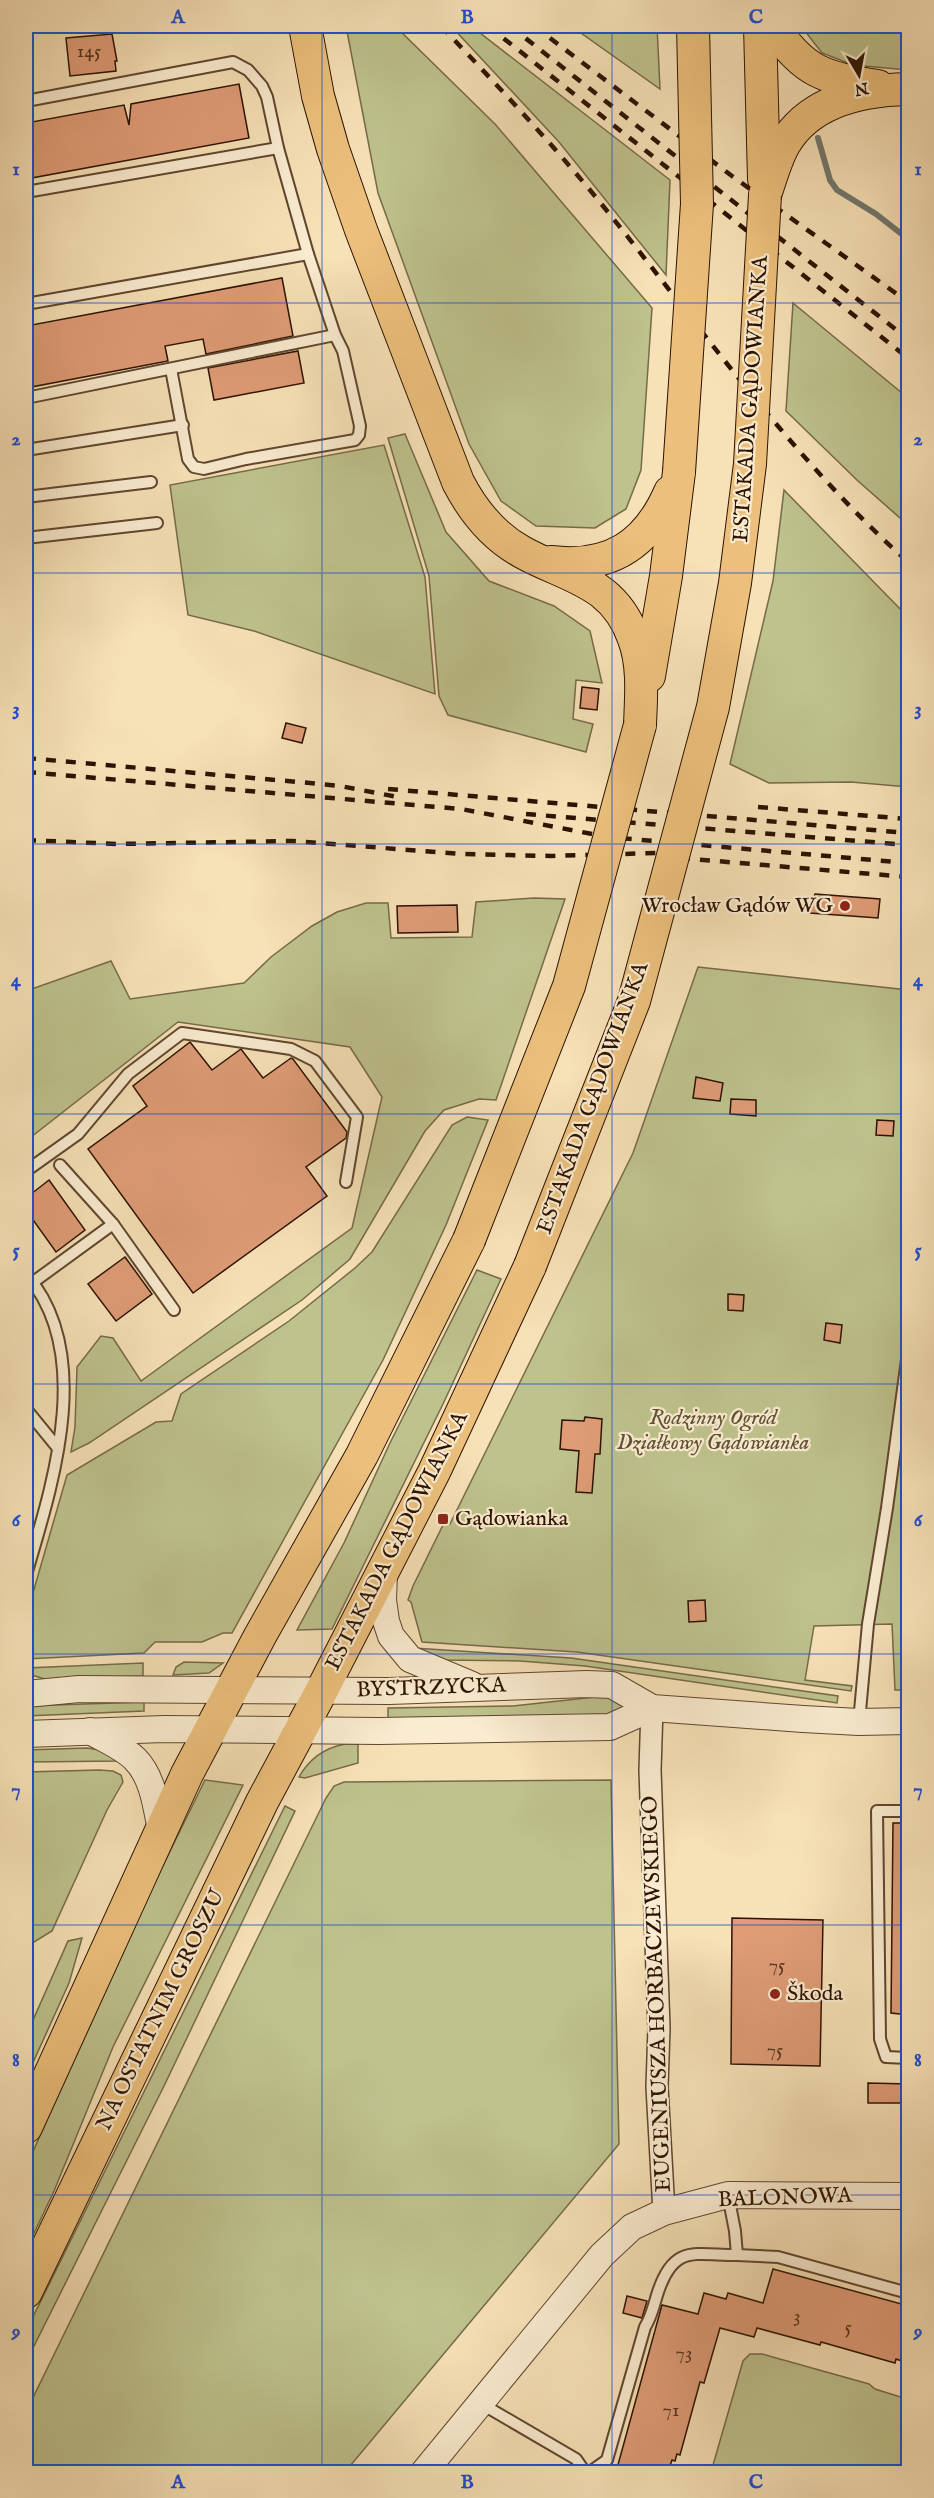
<svg xmlns="http://www.w3.org/2000/svg" width="934" height="2498" viewBox="0 0 934 2498" font-family="'IM FELL English',serif">
	<rect width="100%" height="100%" fill="#f7e1b7"/>
	<filter id="stains"><feTurbulence type="fractalNoise" baseFrequency=".00333" numOctaves="4"/><feColorMatrix values="0 0 0 0 .2 0 0 0 0 .09 0 0 0 0 .02 0 0 0 .5 -.17"/></filter>
	<radialGradient id="worn" r=".72"><stop offset=".6" stop-color="#630" stop-opacity="0"/><stop offset="1" stop-color="#630" stop-opacity=".3"/></radialGradient>
	<!-- green -->
	<g fill="#bec28d" stroke="#766a48" stroke-width="1.5">
		<path d="M346,26H395L495,124L652,308L641,470L626,509L595,528L536,526L501,501L469,444L378,193Z"/>
		<path d="M451,26H471L670,180L666,275L559,142Z"/>
		<path d="M571,26H657L660,89Z"/>
		<path d="M801,26H908V70L853,65L822,53Z"/>
		<path d="M793,303L908,398V525L858,481L786,411Z"/>
		<path d="M405,434L446,532L489,581L554,606L590,631L602,683L576,680L573,719L593,724L586,752L448,715L439,696L429,576L388,438Z"/>
		<path d="M384,445L425,577L435,694L254,631L188,615L170,485Z"/>
		<path d="M784,490L906,615L908,613V787L851,782L769,783L730,764L773,581Z"/>
		<path d="M534,898L565,899L496,1100L479,1099L444,1110L425,1131L350,1259L302,1300L89,1443L71,1452L75,1427L77,1367L101,1336L113,1338L141,1381L352,1228L382,1097L350,1047L178,1022L26,1141V991L111,961L130,999L244,983L271,957L312,926L337,912L366,903H388L391,938L472,937L476,902Z"/>
		<path d="M698,967L908,990V1690H895L892,1624L814,1626L805,1680L852,1686L851,1691L577,1652L422,1642L411,1602L408,1600L413,1586L445,1521L450,1524L633,1153Z"/>
		<path d="M467,1117L488,1120L446,1225L383,1360L232,1633H223L202,1642H155L144,1653L26,1659V1617L67,1475L156,1422L172,1421L181,1394L289,1321L355,1268L372,1252L452,1125Z"/>
		<path d="M477,1270L501,1279L443,1404L332,1629L297,1630L344,1543L390,1443Z"/>
		<path d="M413,1648L571,1658L838,1696L837,1703L585,1666L520,1661L441,1660Z"/>
		<path d="M184,1662L223,1663L209,1673L173,1675L176,1667Z"/>
		<path d="M143,1663V1676L44,1679L26,1673V1668Z"/>
		<path d="M595,1697H608L627,1704L621,1715L388,1718V1708L513,1706Z"/>
		<path d="M144,1702V1711L26,1716V1706Z"/>
		<path d="M345,1744H358V1763L305,1778L299,1777C309,1759 324,1748 345,1744Z"/>
		<path d="M87,1748L100,1750L121,1761L26,1762V1750Z"/>
		<path d="M99,1770L113,1771L121,1775L123,1782L107,1810L52,1931L26,1947V1772Z"/>
		<path d="M205,1780L243,1785L113,2047L54,2191L26,2250V2167L152,1888Z"/>
		<path d="M611,1780L619,2144L345,2472H26V2412L326,1798L334,1786L344,1782Z"/>
		<path d="M285,1806L295,1811L164,2086L26,2362V2331Z"/>
		<path d="M82,1938L69,1983L26,2078V2036L68,1941Z"/>
		<path d="M750,2354H762L869,2384L875,2389L907,2399L908,2472H711L743,2361Z"/>
	</g>
	<g fill="none" stroke-linecap="round" stroke-linejoin="round">
		<!-- stream -->
		<path stroke="#71786e" stroke-width="6" d="M818,138L830,180L837,190L876,214L908,239"/>
	</g>
	<!-- building -->
	<g fill="#df9c77" stroke="#2d1202" stroke-width="1.5">
		<path d="M112,34L117,61H115L116,71L70,76L66,38Z"/>
		<path d="M239,84L249,138L26,179V123L124,105L129,125L131,104Z"/>
		<path d="M282,278L293,336L206,354L203,339L165,346L168,361L26,388V326Z"/>
		<path d="M298,351L304,383L214,400L208,368Z"/>
		<path d="M582,687L599,689L597,710L580,708Z"/>
		<path d="M286,723L306,728L302,743L282,738Z"/>
		<path d="M815,894L880,899L878,918L810,913L811,897L814,898Z"/>
		<path d="M457,905L458,932L398,933L397,906Z"/>
		<path d="M190,1042L212,1070L241,1049L263,1078L291,1058L293,1059L347,1132L346,1138L306,1167L327,1196L193,1293L88,1149L147,1106L133,1086Z"/>
		<path d="M696,1077L723,1083L720,1101L693,1098Z"/>
		<path d="M731,1099L756,1100V1116L730,1114Z"/>
		<path d="M877,1120L894,1121L893,1136L876,1135Z"/>
		<path d="M49,1180L85,1230L56,1252L26,1210V1198Z"/>
		<path d="M125,1257L152,1294L116,1321L88,1284Z"/>
		<path d="M728,1294L744,1295L743,1311L728,1310Z"/>
		<path d="M826,1323L842,1325L840,1343L824,1340Z"/>
		<path d="M585,1417L602,1419L600,1454H595L592,1493L576,1492L579,1451L560,1449L562,1420L584,1421Z"/>
		<path d="M705,1600L706,1621L689,1622L688,1601Z"/>
		<path d="M893,1823H909V2015L891,2013Z"/>
		<path d="M732,1918L823,1920L820,2066L731,2064Z"/>
		<path d="M868,2083L909,2084V2103H868Z"/>
		<path d="M773,2269L909,2306V2358L904,2357L902,2361L896,2359L895,2363L821,2342L820,2345L757,2328L754,2337L720,2328L704,2383L700,2382L680,2455L677,2454L675,2461L672,2460L668,2472H616L662,2305L698,2314L704,2293L726,2299L728,2293L763,2303Z"/>
		<path d="M627,2296L647,2301L642,2318L623,2313Z"/>
	</g>
	<g fill="none" stroke-linecap="round" stroke-linejoin="round">
		<!-- service casing -->
		<g stroke="#60462f" stroke-width="14">
			<g id="service">
				<path d="M26,101L233,62L248,70L262,86L267,97L278,148L308,254L26,304"/>
				<path d="M26,192L278,148"/>
				<path d="M171,369L188,459L194,467L204,469L246,459L355,440L359,435L360,426L343,351L335,335L308,254"/>
				<path d="M26,398L335,335"/>
				<path d="M26,450L183,425"/>
				<path d="M26,497L151,482"/>
				<path d="M26,538L157,523"/>
				<path d="M60,1165L113,1224"/>
				<path d="M26,1171L78,1134L128,1074L182,1033L291,1049L315,1061L357,1117L346,1182"/>
				<path d="M26,1274C96,1354 52,1486 26,1575"/>
				<path d="M32,1283L113,1224L174,1310"/>
				<path d="M26,1409L57,1447"/>
				<path d="M859,1722L868,1624L887,1508L908,1352"/>
				<path d="M908,1811H877L880,2039L886,2057L908,2058"/>
				<path d="M737,2255L778,2257L908,2293"/>
				<path d="M480,2403L576,2459L585,2472"/>
				<path d="M590,2472L607,2460L645,2327C652,2316 654,2304 658,2292C674,2244 694,2255 737,2255L735,2231L728,2195"/>
			</g>
		</g>
		<!-- minor casing -->
		<g stroke="#60462f" stroke-width="24">
			<path id="minor" d="M652,1708L650,1770L659,2028L657,2087L664,2212"/>
		</g>
		<!-- tertiary casing -->
		<g stroke="#60462f" stroke-width="28">
			<g id="tertiary">
				<path d="M384,1573L383,1600L386,1621L391,1636L410,1659L472,1685"/>
				<path d="M26,1694L79,1689L389,1691L587,1684L612,1685L652,1708L803,1719L859,1722L908,1721"/>
				<path d="M90,1731C104,1739 123,1747 135,1759C153,1777 156,1806 161,1830"/>
				<path d="M26,1734L164,1729L379,1731L610,1727L652,1708"/>
				<path d="M424,2472L602,2255L632,2227L664,2212L728,2195L908,2196"/>
			</g>
		</g>
		<!-- primary casing -->
		<g stroke="#2d1202" stroke-width="34">
			<g id="primary">
				<path d="M305,26L318,96L333,149L361,230L458,482C473,511 493,536 522,552C569,578 614,581 634,639C644,666 641,697 640,725"/>
				<path d="M760,26L764,179"/>
				<path d="M773,26C802,71 825,79 878,86"/>
				<path d="M765,195C771,178 776,158 785,143C811,100 862,90 908,89"/>
				<path d="M551,562C610,569 647,545 670,492"/>
				<path d="M649,676L666,576L679,472"/>
				<path d="M26,2127L187,1774L260,1636L362,1455L469,1240"/>
				<path d="M26,2292L262,1802L322,1690L434,1472L530,1266"/>
			</g>
		</g>
		<!-- service -->
		<use href="#service" stroke="#faecd0" stroke-width="10"/>
		<!-- minor -->
		<use href="#minor" stroke="#faecd0" stroke-width="21"/>
		<!-- tertiary -->
		<use href="#tertiary" stroke="#faecd0" stroke-width="26"/>
		<!-- primary -->
		<use href="#primary" stroke="#ecc07c" stroke-width="32"/>
		<!-- rail -->
		<g stroke="#2d1202" stroke-width="4.5" stroke-dasharray="10 10" stroke-linecap="butt">
			<path d="M441,26C495,83 549,140 599,201C699,324 789,456 908,562"/>
			<path d="M488,26L908,358"/>
			<path d="M510,26L908,339"/>
			<path d="M534,26L732,176L908,302"/>
			<path d="M26,758L299,782L340,786L398,797"/>
			<path d="M26,772L461,809L608,837L908,863"/>
			<path d="M388,789L908,833"/>
			<path d="M758,807L908,819"/>
			<path d="M526,814L908,845"/>
			<path d="M26,840L116,844L293,841L462,854L551,856L691,852"/>
			<path d="M680,858L908,877"/>
		</g>
		<!-- primary-bridge casing -->
		<g stroke="#2d1202" stroke-width="34" stroke-linecap="butt">
			<g id="primary-bridge">
				<path d="M679,472L697,204L693,26"/>
				<path d="M469,1240L569,986L640,725"/>
				<path d="M530,1266L634,1001L713,707L735,583L750,464L765,195"/>
			</g>
		</g>
		<!-- primary-bridge -->
		<use href="#primary-bridge" stroke="#ecc07c" stroke-width="32"/>
	</g>
	<!-- grid -->
	<path fill="none" stroke="#1d4ed8" stroke-width="1.5" stroke-opacity="0.55" d="M322,26V2472M612,26V2472M26,303H908M26,573H908M26,844H908M26,1114H908M26,1384H908M26,1654H908M26,1925H908M26,2195H908"/>
	<!-- markers -->
	<g fill="#8f2418" stroke="#faecd0" stroke-width="2">
		<circle cx="845" cy="906" r="6"/>
		<rect x="437" y="1513" width="12" height="12" rx="3"/>
		<circle cx="775" cy="1994" r="6"/>
	</g>
	<g text-anchor="middle" dominant-baseline="central" stroke-width="4.5" stroke-linejoin="round" paint-order="stroke">
		<!-- number labels -->
		<g font-size="20" fill="#5a341f">
			<text x="89" y="51">145</text>
			<text x="777" y="1965">75</text>
			<text x="775" y="2050">75</text>
			<text x="797" y="2316">3</text>
			<text x="848" y="2327">5</text>
			<text x="684" y="2353">73</text>
			<text x="671" y="2410">71</text>
		</g>
		<!-- street labels -->
		<g font-size="22" fill="#2d1202" stroke="#faecd0">
			<text transform="translate(751 399) rotate(-86)">ESTAKADA GĄDOWIANKA</text>
			<text transform="translate(593 1098) rotate(-70)">ESTAKADA GĄDOWIANKA</text>
			<text transform="translate(397 1541) rotate(-63)">ESTAKADA GĄDOWIANKA</text>
			<text transform="translate(431 1688) rotate(-2)">BYSTRZYCKA</text>
			<text transform="translate(657 1994) rotate(-92)">EUGENIUSZA HORBACZEWSKIEGO</text>
			<text transform="translate(161 2010) rotate(-64)">NA OSTATNIM GROSZU</text>
			<text transform="translate(785 2198) rotate(-2)">BALONOWA</text>
		</g>
		<!-- poi labels -->
		<g font-size="22" fill="#2d1202" stroke="#faecd0" text-anchor="start">
			<text x="833" y="906" text-anchor="end">Wrocław Gądów WG</text>
			<text x="455" y="1519">Gądowianka</text>
			<text x="787" y="1994">Škoda</text>
		</g>
		<!-- park labels -->
		<g font-size="22" font-style="italic" fill="#605033" stroke="#faecd0">
			<text x="713" y="1418">Rodzinny Ogród<tspan x="713" dy="25">Działkowy Gądowianka</tspan></text>
		</g>
	</g>
	<!-- margin -->
	<rect width="934" height="2498" fill="none" stroke="#f7e1b7" stroke-width="66"/>
	<!-- north arrow -->
	<g transform="translate(859 75) rotate(170)" stroke="#faecd0" stroke-width="4.5" paint-order="stroke">
	<path d="M0-4.5L10 22L0 15L-10 22Z" fill="#2d1202"/>
	<text y="-9" font-size="16" font-weight="bold" text-anchor="middle" fill="#2d1202">N</text>
	</g>
	<rect x="33" y="33" width="868" height="2432" fill="none" stroke="#1d4ed8" stroke-width="2"/>
	<g font-size="20" text-anchor="middle" font-weight="bold" fill="#1d4ed8">
		<text x="178" y="23">A</text>
		<text x="467" y="23">B</text>
		<text x="756" y="23">C</text>
		<text x="16" y="175">1</text>
		<text x="918" y="175">1</text>
		<text x="16" y="445">2</text>
		<text x="918" y="445">2</text>
		<text x="16" y="715">3</text>
		<text x="918" y="715">3</text>
		<text x="16" y="986">4</text>
		<text x="918" y="986">4</text>
		<text x="16" y="1256">5</text>
		<text x="918" y="1256">5</text>
		<text x="16" y="1526">6</text>
		<text x="918" y="1526">6</text>
		<text x="16" y="1796">7</text>
		<text x="918" y="1796">7</text>
		<text x="16" y="2066">8</text>
		<text x="918" y="2066">8</text>
		<text x="16" y="2337">9</text>
		<text x="918" y="2337">9</text>
		<text x="178" y="2488">A</text>
		<text x="467" y="2488">B</text>
		<text x="756" y="2488">C</text>
	</g>
	<rect width="100%" height="100%" filter="url(#stains)"/>
	<rect width="100%" height="100%" fill="url(#worn)"/>
</svg>
